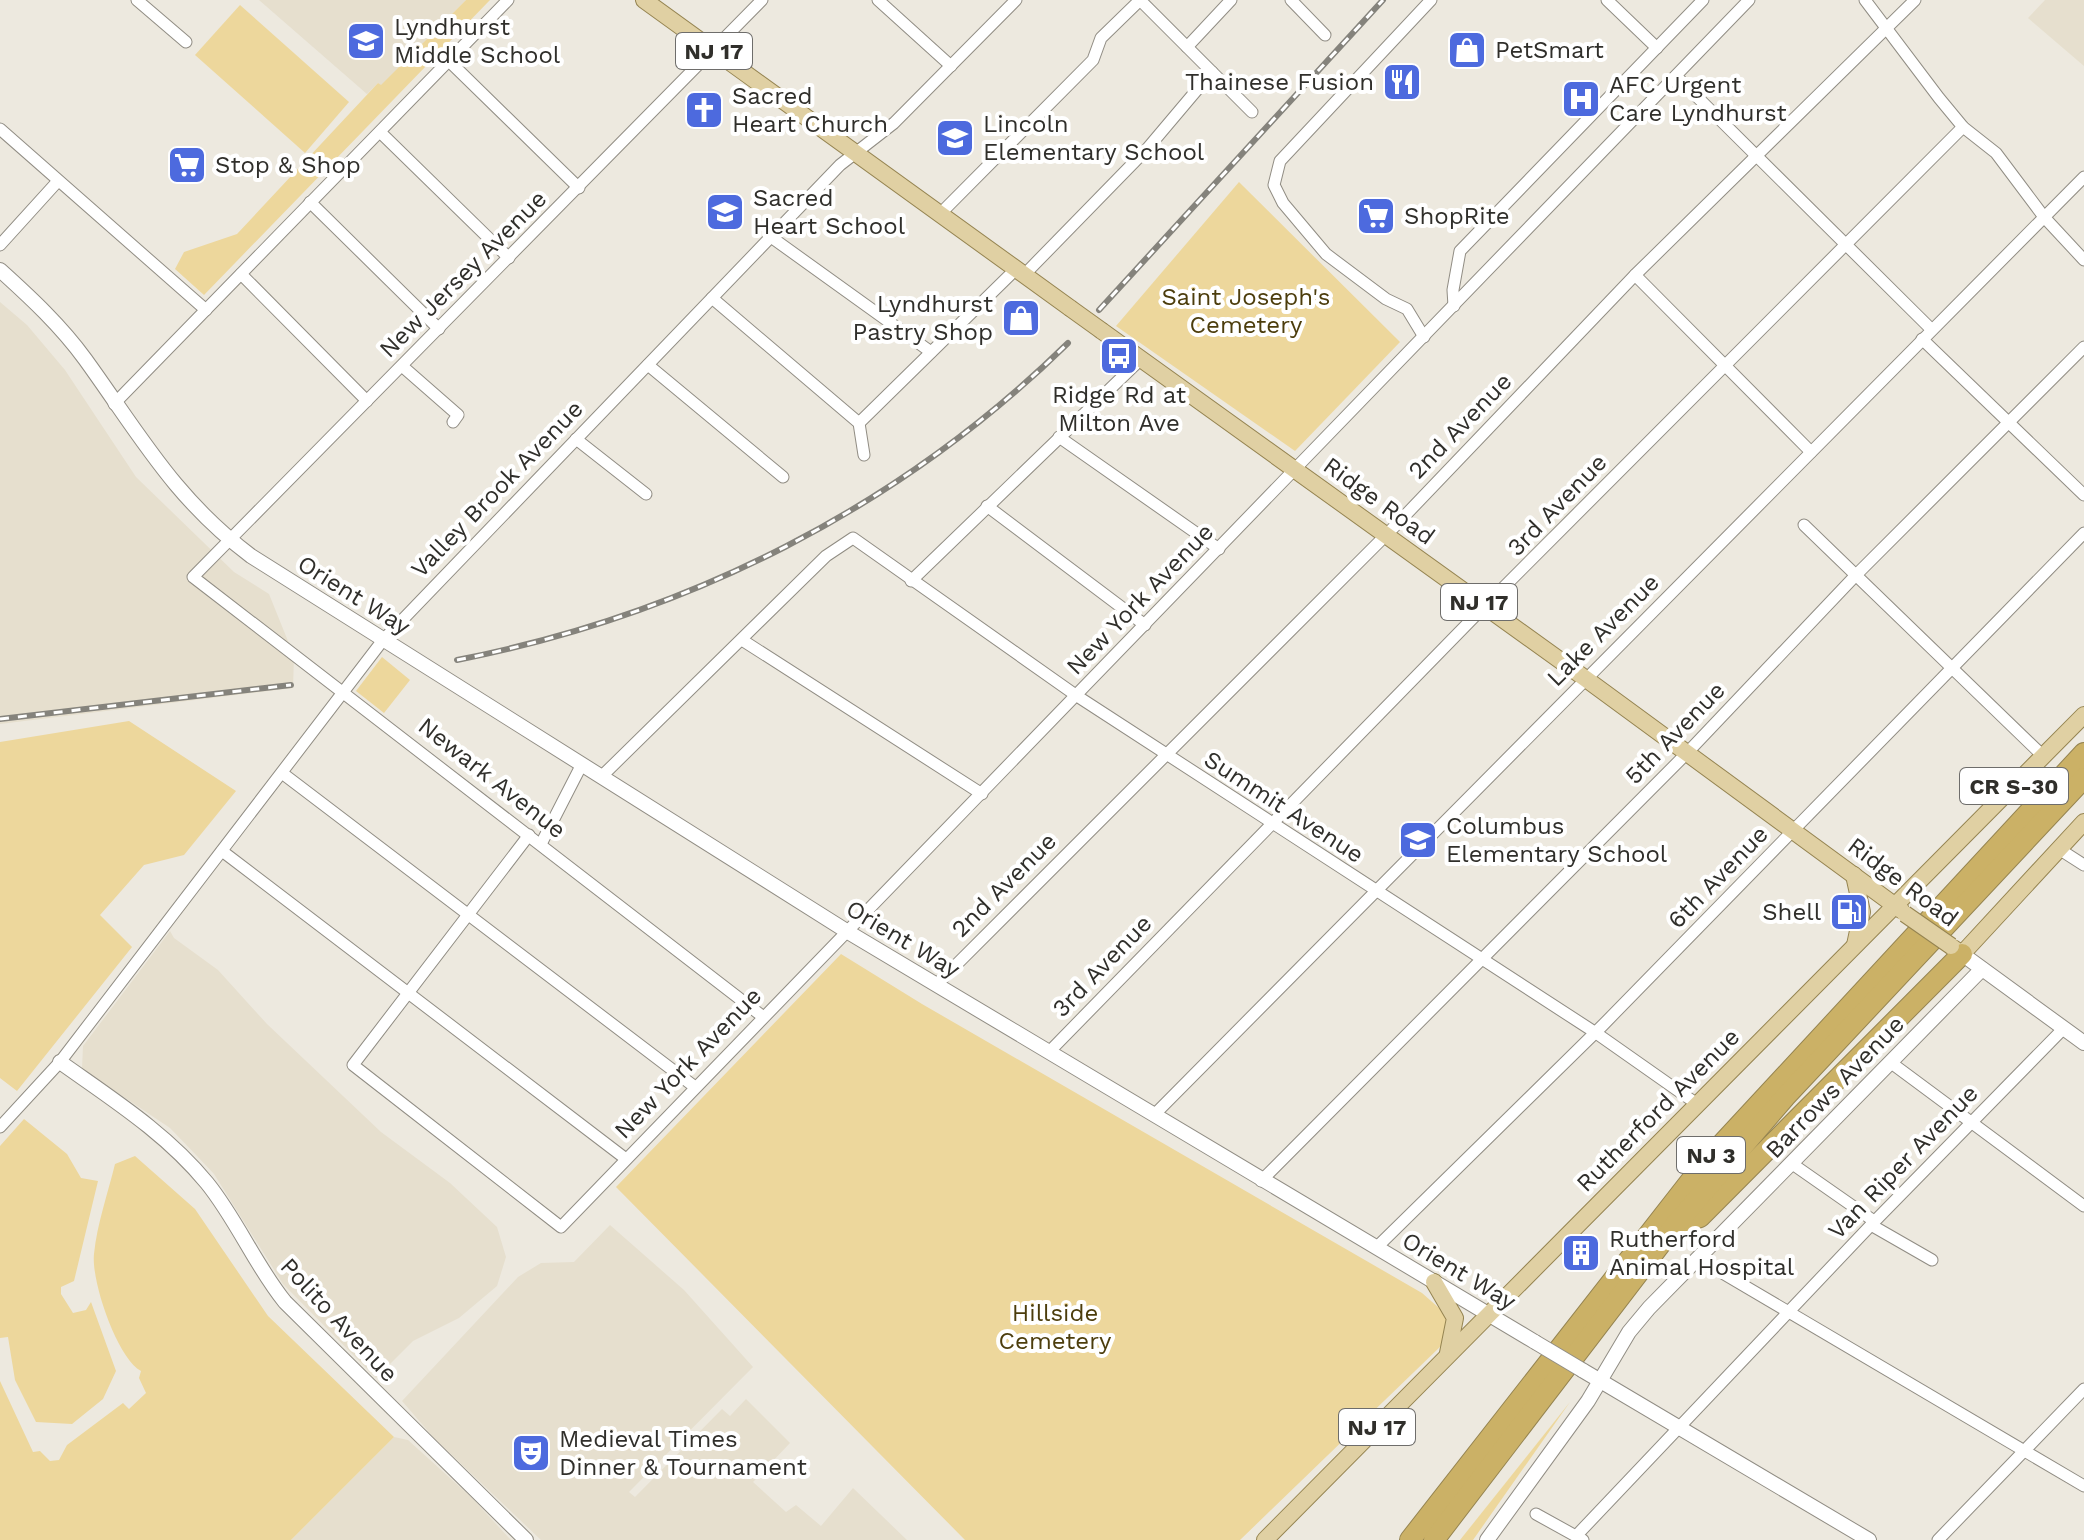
<svg xmlns="http://www.w3.org/2000/svg" width="2084" height="1540" viewBox="0 0 2084 1540" font-family="'Work Sans',sans-serif">
	<rect width="100%" height="100%" fill="#ede9df"/>
	<!-- built -->
	<g fill="#e6dfce">
		<path d="M259,0H466L381,86L378,83L367,94Z"/>
		<path d="M2045,0H2084V66L2028,18Z"/>
		<path d="M0,302L27,325L65,370L136,477L234,572L269,594L294,656L293,688L0,724Z"/>
		<path d="M170,931L174,938L218,970L267,1024L381,1132L450,1183L497,1227L506,1257L497,1286L459,1318L413,1341L376,1378L283,1284L214,1174L197,1156L170,1128L82,1069L83,1046Z"/>
		<path d="M610,1225L684,1290L753,1367L629,1492L635,1497L722,1409L730,1416L746,1399L790,1443L753,1482L786,1512L796,1505L821,1526L853,1488L907,1540H541L434,1438L402,1401L518,1277L541,1263L574,1262Z"/>
		<path d="M394,1437L408,1440L471,1497L511,1540H291Z"/>
	</g>
	<!-- green -->
	<g fill="#edd79c">
		<path d="M466,0H490L204,295L175,269L184,252L237,234L378,83L381,85Z"/>
		<path d="M240,5L349,102L305,153L195,55Z"/>
		<path d="M1239,182L1400,342L1295,451L1116,326Z"/>
		<path d="M382,657L410,680L384,713L356,691Z"/>
		<path d="M129,721L236,791L184,855L144,865L100,915L132,947L17,1091L0,1078V742Z"/>
		<path d="M841,954L922,1004L1422,1293L1447,1315L1442,1345L1240,1540H965L616,1187Z"/>
		<path d="M24,1119L67,1154L81,1178L98,1181L74,1281L61,1287V1294L73,1313L86,1310L91,1302L116,1371L103,1399L72,1424L36,1422L15,1380L8,1337L0,1338V1146Z"/>
		<path d="M135,1156L195,1209L268,1316L394,1437L291,1540H0V1381L33,1452L40,1451L50,1461L59,1460L67,1445L123,1403L129,1409L146,1393L139,1378L141,1371C117,1358 91,1281 94,1254C97,1224 108,1193 115,1164Z"/>
		<path d="M1570,1402L1473,1540H1460Z"/>
	</g>
	<g fill="none" stroke-linecap="round" stroke-linejoin="round">
		<!-- street casing -->
		<g stroke="#918d84" stroke-width="13">
			<g id="street">
				<path d="M137,0L186,42"/>
				<path d="M762,0L193,577L762,1016"/>
				<path d="M878,0L951,66"/>
				<path d="M1140,0L1252,112"/>
				<path d="M1291,0L1325,35"/>
				<path d="M1607,0L1657,48"/>
				<path d="M1865,0L1939,98L1963,127L1996,153L2044,217L2084,260"/>
				<path d="M1187,47L1231,0"/>
				<path d="M449,61L579,188"/>
				<path d="M1676,76L1931,329"/>
				<path d="M0,129L206,310"/>
				<path d="M380,132L509,258"/>
				<path d="M310,202L439,329"/>
				<path d="M940,214L1093,60L1101,38L1140,0"/>
				<path d="M771,237L931,352"/>
				<path d="M0,245L58,181"/>
				<path d="M241,274L367,401"/>
				<path d="M1024,275L1147,149L1212,72"/>
				<path d="M1635,275L1811,452"/>
				<path d="M712,298L859,423L864,455"/>
				<path d="M1454,306L1453,290L1460,251L1703,0"/>
				<path d="M1424,337L1407,309L1386,299L1326,254L1283,203L1274,185L1280,161L1431,0"/>
				<path d="M1922,339L2084,495"/>
				<path d="M648,365L783,477"/>
				<path d="M402,366L458,415L453,422"/>
				<path d="M114,404L508,0"/>
				<path d="M859,423L1016,269"/>
				<path d="M1059,437L1219,549"/>
				<path d="M576,439L646,494"/>
				<path d="M987,506L1145,625"/>
				<path d="M1804,525L2043,756"/>
				<path d="M911,581L1141,359"/>
				<path d="M742,640L982,794"/>
				<path d="M282,773L695,1087"/>
				<path d="M601,777L826,556L853,538L1077,696L1596,1033L1697,1104"/>
				<path d="M529,835L353,1065L561,1227L1749,0"/>
				<path d="M541,844L582,764"/>
				<path d="M2059,849L2084,865"/>
				<path d="M222,851L626,1159"/>
				<path d="M936,985L1395,526L1635,275L1915,0"/>
				<path d="M1049,1052L1476,615L1963,127"/>
				<path d="M1890,1062L2084,1206"/>
				<path d="M1154,1115L2084,177"/>
				<path d="M0,1127L60,1062L383,640L840,165L894,123L1016,0"/>
				<path d="M1791,1163L1874,1221"/>
				<path d="M1261,1181L1687,753L1856,575L2084,347"/>
				<path d="M1871,1225L1932,1260"/>
				<path d="M1377,1247L1602,1026L2084,533"/>
				<path d="M1697,1258L2084,1486"/>
				<path d="M1536,1514L1583,1540"/>
				<path d="M1576,1536L1871,1225L2064,1028"/>
				<path d="M1938,1540L2084,1389"/>
			</g>
		</g>
		<!-- secondary casing -->
		<g stroke="#918d84" stroke-width="16">
			<g id="secondary">
				<path d="M0,270C31,298 61,326 85,359C140,435 174,498 251,556L848,932L1535,1342"/>
				<path d="M1962,954L2084,1043"/>
				<path d="M60,1062C112,1099 166,1133 207,1183C237,1220 255,1265 285,1302L526,1540"/>
				<path d="M1582,1370L1869,1540"/>
				<path d="M1487,1540L1588,1401L1629,1332L1649,1308L1982,969"/>
			</g>
		</g>
		<!-- primary casing -->
		<g stroke="#958451" stroke-width="18">
			<g id="primary">
				<path d="M644,0L1070,308"/>
				<path d="M1102,331L1586,679L1901,910"/>
				<path d="M1854,875L1862,912L1855,945"/>
				<path d="M1953,948L1962,954L2084,822"/>
				<path d="M1434,1282L1455,1318L1448,1353"/>
				<path d="M1265,1540L2084,715"/>
			</g>
		</g>
		<!-- highway casing -->
		<g stroke="#958451" stroke-width="22">
			<g id="highway">
				<path d="M1679,1224L1700,1217L1962,954"/>
				<path d="M1410,1540L1707,1160L2084,753"/>
				<path d="M1434,1540L1675,1225L1785,1097L2084,778"/>
			</g>
		</g>
		<!-- street -->
		<use href="#street" stroke="#fff" stroke-width="11"/>
		<!-- secondary -->
		<use href="#secondary" stroke="#fff" stroke-width="14"/>
		<!-- primary -->
		<use href="#primary" stroke="#e0d0a3" stroke-width="16"/>
		<!-- highway -->
		<use href="#highway" stroke="#cbb166" stroke-width="20"/>
		<!-- rail casing -->
		<g stroke="#85837c" stroke-width="6">
			<g id="rail">
				<path d="M1099,310L1383,0"/>
				<path d="M457,660C687,615 900,508 1068,343"/>
				<path d="M0,719L291,685"/>
			</g>
		</g>
		<!-- rail -->
		<use href="#rail" stroke="#fff" stroke-width="3" stroke-dasharray="9" stroke-linecap="butt"/>
		<!-- secondary-bridge casing -->
		<g stroke="#918d84" stroke-width="16" stroke-linecap="butt">
			<path id="secondary-bridge" d="M1535,1342L1582,1370"/>
		</g>
		<!-- primary-bridge casing -->
		<g stroke="#958451" stroke-width="18" stroke-linecap="butt">
			<g id="primary-bridge">
				<path d="M1070,308L1102,331"/>
				<path d="M1905,914L1951,946"/>
			</g>
		</g>
		<!-- secondary-bridge -->
		<use href="#secondary-bridge" stroke="#fff" stroke-width="14"/>
		<!-- primary-bridge -->
		<use href="#primary-bridge" stroke="#e0d0a3" stroke-width="16"/>
	</g>
	<!-- icons -->
	<defs>
		<g id="school-square" transform="scale(2)"><rect x="-9" y="-9" width="18" height="18" rx="4" fill="#4d6ade" stroke="#fff"/><path d="M0-5L7-2L0 1L-7-2ZM-4 1L0 2.5L4 1V4Q0 6-4 4Z" fill="#fff"/></g>
		<g id="shop-square" transform="scale(2)"><rect x="-9" y="-9" width="18" height="18" rx="4" fill="#4d6ade" stroke="#fff"/><path d="M-5-2.5h2.3a2.7 3.5 0 0 1 5.4 0H5L5.5 6h-11ZM-1.5-2.5h3a1.5 2.3 0 0 0-3 0Z" fill="#fff"/></g>
		<g id="restaurant-square" transform="scale(2)"><rect x="-9" y="-9" width="18" height="18" rx="4" fill="#4d6ade" stroke="#fff"/><path d="M-5-6h1v4h1v-4h1v4h1v-4h1v5L-1.5 .5V6h-2V.5L-5-1ZM5-6V6H3V1.5H1.5Q1.5-4 5-6Z" fill="#fff"/></g>
		<g id="hospital-square" transform="scale(2)"><rect x="-9" y="-9" width="18" height="18" rx="4" fill="#4d6ade" stroke="#fff"/><path d="M-5-5h3v3.5h4V-5h3V5h-3V1.5h-4V5h-3Z" fill="#fff"/></g>
		<g id="church-square" transform="scale(2)"><rect x="-9" y="-9" width="18" height="18" rx="4" fill="#4d6ade" stroke="#fff"/><path d="M-1.2-6h2.4v3.5h3.3v2.4h-3.3V6h-2.4V-.1h-3.3v-2.4h3.3Z" fill="#fff"/></g>
		<g id="supermarket-square" transform="scale(2)"><rect x="-9" y="-9" width="18" height="18" rx="4" fill="#4d6ade" stroke="#fff"/><path d="M-6-5.5h2.5l.6 2H6L4.5 2H-2.5L-4.4-4H-6ZM-1.5 3.2a1.3 1.3 0 1 0 .1 0ZM3 3.2a1.3 1.3 0 1 0 .1 0Z" fill="#fff"/></g>
		<g id="bus-square" transform="scale(2)"><rect x="-9" y="-9" width="18" height="18" rx="4" fill="#4d6ade" stroke="#fff"/><path d="M-5-6H5V4H4V6H2V4H-2V6H-4V4H-5ZM-3.5-4V0h7V-4ZM-3.5 1.2v1.5H-2V1.2ZM2 1.2v1.5H3.5V1.2Z" fill="#fff"/></g>
		<g id="fuel-square" transform="scale(2)"><rect x="-9" y="-9" width="18" height="18" rx="4" fill="#4d6ade" stroke="#fff"/><path d="M-5.5-6h7V0h2V4h1.3V-2.5L3-4.5l.8-.8L6-3V5H2.5V1h-1V6h-7ZM-4.2-4.7v3.2H.2V-4.7Z" fill="#fff"/></g>
		<g id="building-square" transform="scale(2)"><rect x="-9" y="-9" width="18" height="18" rx="4" fill="#4d6ade" stroke="#fff"/><path d="M-4-6H4V6H1V3H-1V6H-4ZM-2.5-4.3h1.7v1.8h-1.7ZM.8-4.3h1.7v1.8H.8ZM-2.5-1h1.7V.8h-1.7ZM.8-1h1.7V.8H.8Z" fill="#fff"/></g>
		<g id="theatre-square" transform="scale(2)"><rect x="-9" y="-9" width="18" height="18" rx="4" fill="#4d6ade" stroke="#fff"/><path d="M-5-5.5Q0-4 5-5.5V0Q5 5 0 6Q-5 5-5 0ZM-3.3-2.5H-1v1.5H-3.3ZM1-2.5H3.3v1.5H1ZM-2.8 1Q0 5.5 2.8 1Z" fill="#fff"/></g>
	</defs>
	<g fill-rule="evenodd">
		<use href="#school-square" x="366" y="41"/>
		<use href="#shop-square" x="1467" y="50"/>
		<use href="#restaurant-square" x="1402" y="82"/>
		<use href="#hospital-square" x="1581" y="99"/>
		<use href="#church-square" x="704" y="110"/>
		<use href="#school-square" x="955" y="138"/>
		<use href="#supermarket-square" x="187" y="165"/>
		<use href="#school-square" x="725" y="212"/>
		<use href="#supermarket-square" x="1376" y="216"/>
		<use href="#shop-square" x="1021" y="318"/>
		<use href="#bus-square" x="1119" y="356"/>
		<use href="#school-square" x="1418" y="840"/>
		<use href="#fuel-square" x="1849" y="912"/>
		<use href="#building-square" x="1581" y="1253"/>
		<use href="#theatre-square" x="531" y="1453"/>
	</g>
	<g text-anchor="middle" dominant-baseline="central" stroke-width="8" stroke-linejoin="round" paint-order="stroke">
		<!-- shield labels -->
		<g fill="#fff" stroke="#6e6d6b" stroke-width="2">
			<rect x="676" y="33" width="76" height="36" rx="6"/>
			<rect x="1441" y="584" width="76" height="36" rx="6"/>
			<rect x="1960" y="768" width="108" height="36" rx="6"/>
			<rect x="1677" y="1137" width="68" height="36" rx="6"/>
			<rect x="1339" y="1409" width="76" height="36" rx="6"/>
		</g>
		<g font-size="22" font-weight="bold" fill="#302f2b">
			<text x="714" y="51">NJ 17</text>
			<text x="1479" y="602">NJ 17</text>
			<text x="2014" y="786">CR S-30</text>
			<text x="1711" y="1155">NJ 3</text>
			<text x="1377" y="1427">NJ 17</text>
		</g>
		<!-- poi labels -->
		<g font-size="24" fill="#302f2b" stroke="#fff" text-anchor="start">
			<text x="394" y="27">Lyndhurst<tspan x="394" dy="28">Middle School</tspan></text>
			<text x="1495" y="50">PetSmart</text>
			<text x="1374" y="82" text-anchor="end">Thainese Fusion</text>
			<text x="1609" y="85">AFC Urgent<tspan x="1609" dy="28">Care Lyndhurst</tspan></text>
			<text x="732" y="96">Sacred<tspan x="732" dy="28">Heart Church</tspan></text>
			<text x="983" y="124">Lincoln<tspan x="983" dy="28">Elementary School</tspan></text>
			<text x="215" y="165">Stop &amp; Shop</text>
			<text x="753" y="198">Sacred<tspan x="753" dy="28">Heart School</tspan></text>
			<text x="1404" y="216">ShopRite</text>
			<text x="993" y="304" text-anchor="end">Lyndhurst<tspan x="993" dy="28">Pastry Shop</tspan></text>
			<text x="1119" y="395" text-anchor="middle">Ridge Rd at<tspan x="1119" dy="28">Milton Ave</tspan></text>
			<text x="1446" y="826">Columbus<tspan x="1446" dy="28">Elementary School</tspan></text>
			<text x="1821" y="912" text-anchor="end">Shell</text>
			<text x="1609" y="1239">Rutherford<tspan x="1609" dy="28">Animal Hospital</tspan></text>
			<text x="559" y="1439">Medieval Times<tspan x="559" dy="28">Dinner &amp; Tournament</tspan></text>
		</g>
		<!-- street labels -->
		<g font-size="24" fill="#302f2b" stroke="#fff">
			<text transform="translate(463 274) rotate(-45)">New Jersey Avenue</text>
			<text transform="translate(1460 426) rotate(-46)">2nd Avenue</text>
			<text transform="translate(497 489) rotate(-46)">Valley Brook Avenue</text>
			<text transform="translate(1379 501) rotate(36)">Ridge Road</text>
			<text transform="translate(1557 505) rotate(-46)">3rd Avenue</text>
			<text transform="translate(354 595) rotate(32)">Orient Way</text>
			<text transform="translate(1140 599) rotate(-46)">New York Avenue</text>
			<text transform="translate(1603 630) rotate(-45)">Lake Avenue</text>
			<text transform="translate(1675 733) rotate(-46)">5th Avenue</text>
			<text transform="translate(492 778) rotate(38)">Newark Avenue</text>
			<text transform="translate(1284 807) rotate(33)">Summit Avenue</text>
			<text transform="translate(1718 877) rotate(-46)">6th Avenue</text>
			<text transform="translate(1903 882) rotate(37)">Ridge Road</text>
			<text transform="translate(1004 885) rotate(-45)">2nd Avenue</text>
			<text transform="translate(903 939) rotate(31)">Orient Way</text>
			<text transform="translate(1102 966) rotate(-46)">3rd Avenue</text>
			<text transform="translate(688 1063) rotate(-46)">New York Avenue</text>
			<text transform="translate(1835 1087) rotate(-46)">Barrows Avenue</text>
			<text transform="translate(1658 1110) rotate(-45)">Rutherford Avenue</text>
			<text transform="translate(1903 1162) rotate(-46)">Van Riper Avenue</text>
			<text transform="translate(1459 1271) rotate(31)">Orient Way</text>
			<text transform="translate(339 1320) rotate(47)">Polito Avenue</text>
		</g>
		<!-- park labels -->
		<g font-size="24" fill="#4c3d0c" stroke="#fff">
			<text x="1246" y="297">Saint Joseph's<tspan x="1246" dy="28">Cemetery</tspan></text>
			<text x="1055" y="1313">Hillside<tspan x="1055" dy="28">Cemetery</tspan></text>
		</g>
	</g>
</svg>
